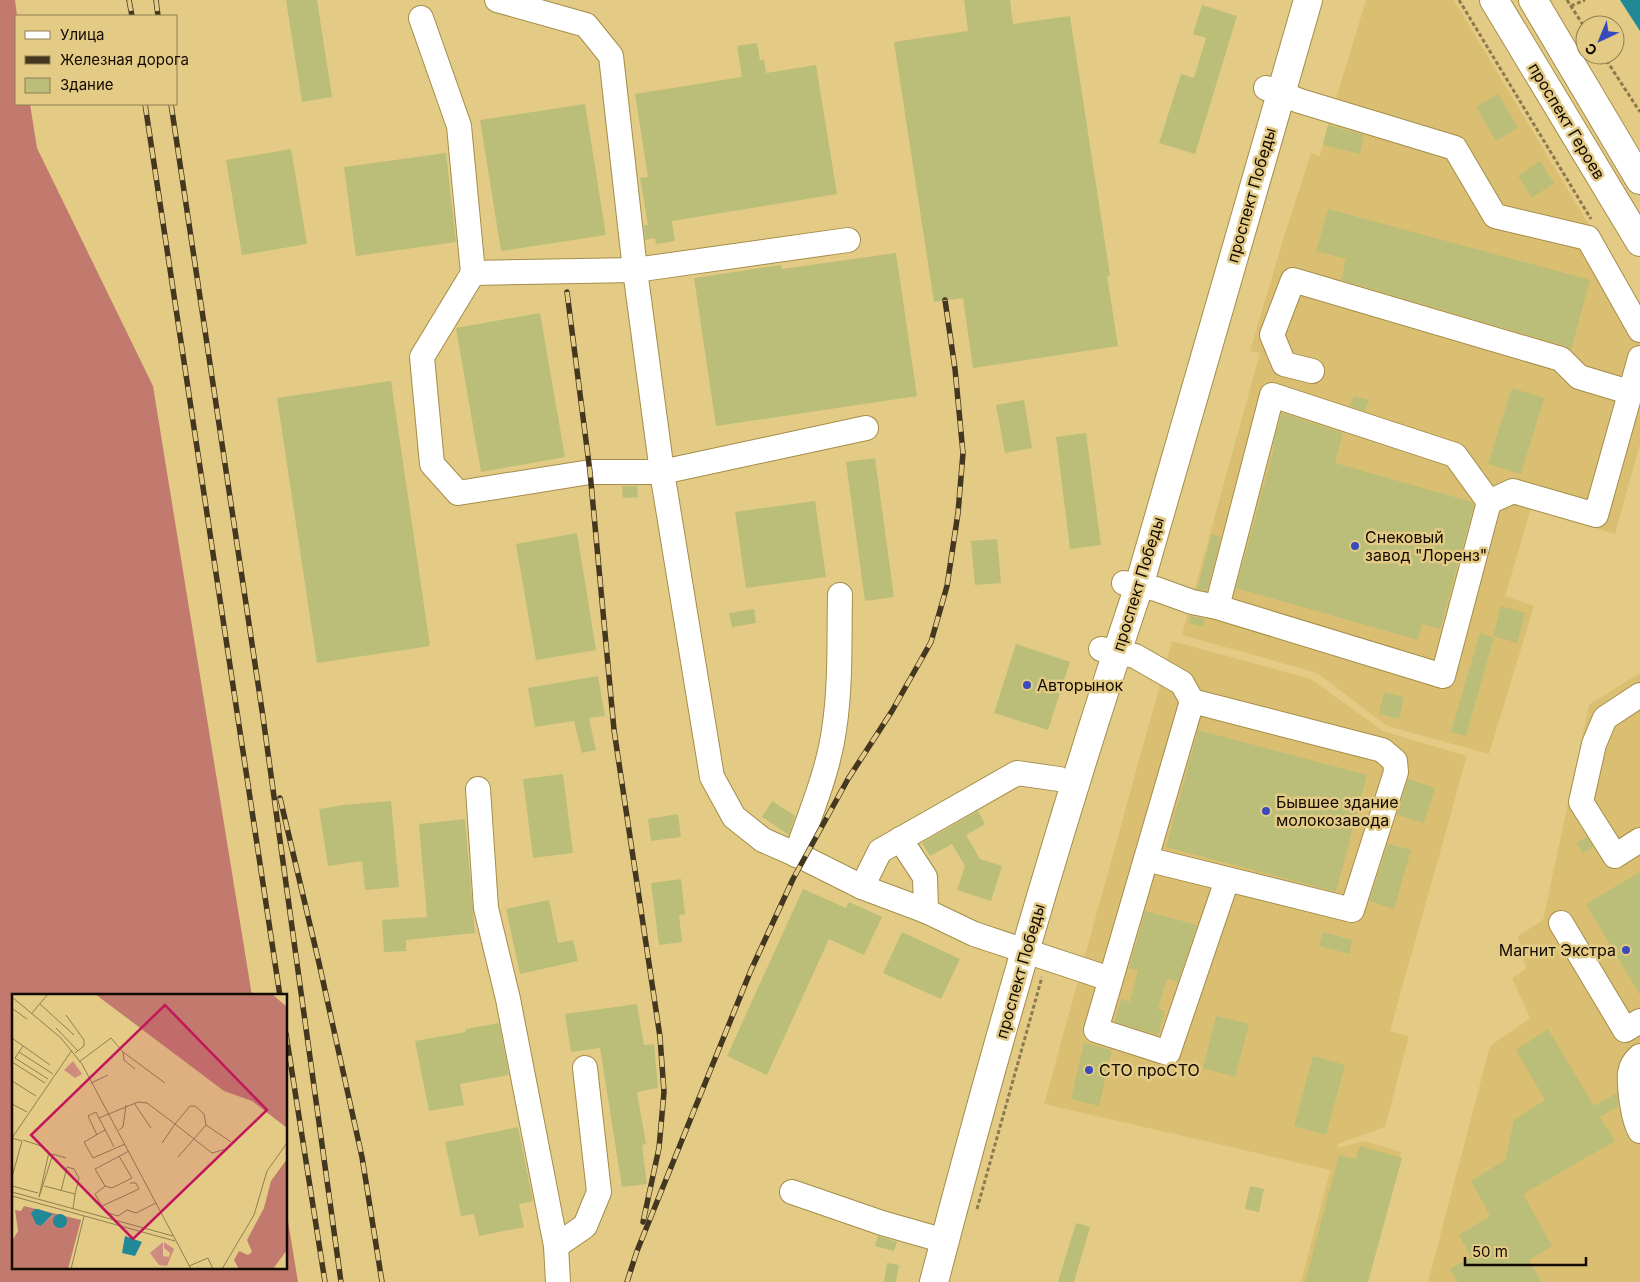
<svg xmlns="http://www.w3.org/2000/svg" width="1640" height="1282" viewBox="0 0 1640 1282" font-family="Inter,sans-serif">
	<rect width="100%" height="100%" fill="#e3cb86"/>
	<!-- built -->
	<g fill="#dabf72">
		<path d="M1366,0H1454L1640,310V444L1615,534L1531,508L1505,596L1534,606L1489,754L1387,726L1317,673L1182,635L1260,353L1250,351L1283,240L1311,153L1320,156L1328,125Z"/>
		<path d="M1172,641L1311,679L1383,731L1467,756L1390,1031L1409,1036L1385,1127L1338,1144L1337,1148L1365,1141L1401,1152L1366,1282H1301L1332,1164L1330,1170L1044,1104Z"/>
		<path d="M1640,673V1282H1428L1490,1046L1530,1018L1512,978L1526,969L1518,936L1543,920L1589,705Z"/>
	</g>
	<!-- forest -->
	<path fill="#c17a6d" d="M0,0H15L17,16L16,104H30L37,148L153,386L252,996H14V1268H286V1209L298,1282H0Z"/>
	<!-- water -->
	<path fill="#218898" d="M1620,0H1640V31Z"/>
	<!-- building -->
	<g fill="#babe78">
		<path d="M286,0H317L332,97L302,102Z"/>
		<path d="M964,0H1010L1013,24L1070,16L1110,275L1107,276L1118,346L973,368L963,298L934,302L894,42L968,31Z"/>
		<path d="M1202,5L1237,16L1195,154L1159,143L1181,74L1194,78L1206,38L1193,34Z"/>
		<path d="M757,43L760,60L764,59L766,73L816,65L837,194L672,221L675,241L656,244L655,238L645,240L644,225H648L640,178L648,177L635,94L742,77L737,46Z"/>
		<path d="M1498,94L1518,128L1496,141L1476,107Z"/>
		<path d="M585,104L606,235L501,251L480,120Z"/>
		<path d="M1328,125L1364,135L1360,154L1323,145Z"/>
		<path d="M291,149L307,244L242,255L226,160Z"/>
		<path d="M446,153L456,242L356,256L344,167Z"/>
		<path d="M1540,161L1554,183L1532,198L1518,176Z"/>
		<path d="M1328,209L1590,280L1571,350L1565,346L1341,280L1346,259L1316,251Z"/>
		<path d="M896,253L917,396L716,426L694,278L781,265L782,269Z"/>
		<path d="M540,313L565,457L481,472L456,328Z"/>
		<path d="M391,381L430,646L317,663L277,398Z"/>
		<path d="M1512,388L1544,398L1521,474L1488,464Z"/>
		<path d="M1354,396L1369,400L1365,411L1350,406Z"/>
		<path d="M1024,400L1032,448L1005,453L996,405Z"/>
		<path d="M1282,413L1343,433L1335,463L1472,502L1474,505L1440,629L1422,624L1418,640L1236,588L1275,445L1273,444Z"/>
		<path d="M1086,433L1101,545L1070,549L1056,437Z"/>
		<path d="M875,458L894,597L865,601L846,462Z"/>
		<path d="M622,486H637L638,497L623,498Z"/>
		<path d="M815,501L826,577L746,588L735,512Z"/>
		<path d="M577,533L596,650L536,660L516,544Z"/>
		<path d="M1212,534L1221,537L1207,591L1197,589Z"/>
		<path d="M997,539L1001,583L975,585L971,541Z"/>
		<path d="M1501,606L1525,613L1517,643L1493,636Z"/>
		<path d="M754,609L756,623L732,627L729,613Z"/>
		<path d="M1190,616L1205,619L1203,627L1189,623Z"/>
		<path d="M1480,633L1494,638L1466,736L1451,732Z"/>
		<path d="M1016,644L1070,662L1048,730L994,713Z"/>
		<path d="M598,676L605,716L589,718L596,750L582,753L574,721L535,727L528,688Z"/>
		<path d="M1384,692L1404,697L1399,719L1379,714Z"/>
		<path d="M1198,730L1367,775L1336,892L1166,847Z"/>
		<path d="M563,774L573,853L533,858L523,779Z"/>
		<path d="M1408,779L1435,788L1424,823L1397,815Z"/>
		<path d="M391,801L399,887L365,890L362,861L328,866L319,809L343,805Z"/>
		<path d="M772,801L795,816L789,835L762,817Z"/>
		<path d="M978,811L985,824L966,835L980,859L1002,866L991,901L957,890L965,866L952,844L930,856L922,843Z"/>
		<path d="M678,814L681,837L651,841L648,819Z"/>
		<path d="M465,819L475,933L406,940V951L384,952L382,920L427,917L419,824Z"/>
		<path d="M1587,837L1593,847L1583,853L1576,843Z"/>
		<path d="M1388,844L1411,850L1394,909L1369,901Z"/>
		<path d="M1640,872V995L1586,904Z"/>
		<path d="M681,879L685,914L679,915L682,942L659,945L651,883Z"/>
		<path d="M803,889L846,908L849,902L882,917L864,955L829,939L767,1075L727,1056Z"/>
		<path d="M549,900L558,943L573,940L578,961L520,974L506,909Z"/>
		<path d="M1145,911L1197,925L1178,982L1167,979L1158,1009L1165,1011L1158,1035L1115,1022L1121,999L1130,1002L1138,970L1129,968Z"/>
		<path d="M902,932L960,959L941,999L883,973Z"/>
		<path d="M1323,932L1352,940L1349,954L1319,946Z"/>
		<path d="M637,1004L644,1045L654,1044L658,1088L637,1092L646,1144L642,1145L647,1184L622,1187L600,1048L571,1052L565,1014Z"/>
		<path d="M1216,1016L1249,1024L1235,1077L1203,1068Z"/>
		<path d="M499,1023L509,1075L460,1084L464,1105L429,1111L415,1041L466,1032V1029Z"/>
		<path d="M1548,1029L1594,1106L1617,1093L1619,1106L1600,1117L1615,1141L1523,1194L1552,1246L1529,1260L1541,1282H1458L1450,1269L1471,1257L1459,1235L1490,1216L1471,1181L1505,1160L1514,1120L1545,1100L1516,1050Z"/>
		<path d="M1084,1043L1112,1050L1099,1106L1071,1099Z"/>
		<path d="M1313,1056L1345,1065L1326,1135L1294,1126Z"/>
		<path d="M518,1127L533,1201L519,1204L524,1227L479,1236L474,1214L461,1216L445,1142Z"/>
		<path d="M1360,1146L1402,1158L1368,1282H1305L1339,1155L1356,1159Z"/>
		<path d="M1250,1186L1264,1189L1259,1212L1245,1209Z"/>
		<path d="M1076,1223L1090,1227L1074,1282H1058Z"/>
		<path d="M878,1236L897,1242L894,1251L875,1246Z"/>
		<path d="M887,1263L899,1265L896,1282H884Z"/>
	</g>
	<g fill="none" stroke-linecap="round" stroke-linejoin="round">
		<!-- minor casing -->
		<g stroke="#a48d4a" stroke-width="26">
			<g id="minor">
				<path d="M421,18L459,126L473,273L422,357L432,464L458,493L590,472H662L635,270L611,56L586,25L497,0"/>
				<path d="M1266,88L1300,101L1455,148L1495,216L1588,238L1640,330"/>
				<path d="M473,273L635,270L848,240"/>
				<path d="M1312,371L1284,364L1272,335L1293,280L1561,359L1579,377L1629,392"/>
				<path d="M866,428L662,472L712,777L734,817L763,840L804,858L862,887L926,911L974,934L1110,979"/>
				<path d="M1489,502L1513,491L1596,515L1640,358"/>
				<path d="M1124,583L1156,589L1192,602L1217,607L1443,676L1489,502L1455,455L1272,395L1217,607"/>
				<path d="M1101,649L1135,656L1182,683L1192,701L1382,750L1395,761L1396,772L1352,910L1146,859"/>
				<path d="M1640,695L1605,718L1594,744L1581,802L1615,856L1640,840"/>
				<path d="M1192,701L1096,1030L1168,1053L1227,880"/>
				<path d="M478,789L486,908L508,999L556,1246L558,1282"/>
				<path d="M900,839L925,877L926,911"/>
				<path d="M796,855C810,814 828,773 834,730C841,685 839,640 840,595"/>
				<path d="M862,887L880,851L1017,773L1059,779"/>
				<path d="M1561,923L1625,1030L1640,1021"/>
				<path d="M1640,1056C1635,1060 1631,1066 1630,1073C1629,1087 1633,1120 1640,1131"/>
				<path d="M792,1192L882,1223L945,1241"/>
				<path d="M556,1246L585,1226L599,1192L585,1068"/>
			</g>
		</g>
		<!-- major casing -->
		<g stroke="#a48d4a" stroke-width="30">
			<g id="major">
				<path d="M1494,0L1640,242"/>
				<path d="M1533,0L1640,180"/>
				<path d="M934,1282C995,1048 1062,815 1139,586L1308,0"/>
			</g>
		</g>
		<!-- path -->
		<g stroke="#8c7a4e" stroke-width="3" stroke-dasharray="4 2.5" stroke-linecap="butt">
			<path d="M1459,0L1591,219"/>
			<path d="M1567,0L1585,28"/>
			<path d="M1571,6L1585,0"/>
			<path d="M1603,55L1640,112"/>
			<path d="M977,1209L1042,977"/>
		</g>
		<!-- minor -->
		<use href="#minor" stroke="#fff" stroke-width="24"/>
		<!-- major -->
		<use href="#major" stroke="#fff" stroke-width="28"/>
		<!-- rail casing -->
		<g stroke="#443720" stroke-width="5.5">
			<g id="rail">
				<path d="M129,0L132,16"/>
				<path d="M156,0L158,16"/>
				<path d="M145,104L280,996"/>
				<path d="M171,104L263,717L341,1282"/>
				<path d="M567,292L590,472L614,730L660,1037L664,1092L659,1148L643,1222"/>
				<path d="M280,798L319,963L362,1157L382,1282"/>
				<path d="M286,1034L325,1282"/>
				<path d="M627,1282L637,1251L751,970L793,879L848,779L892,711L931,642L947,586L958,513L963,453L955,369L945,300"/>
			</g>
		</g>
		<!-- rail -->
		<use href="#rail" stroke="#e3cb86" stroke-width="4" stroke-dasharray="11" stroke-linecap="butt"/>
	</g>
	<!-- markers -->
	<g fill="#394abd" stroke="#e3cb86" stroke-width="2">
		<circle cx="1355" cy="546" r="5"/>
		<circle cx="1027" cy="685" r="5"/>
		<circle cx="1266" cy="811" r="5"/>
		<circle cx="1626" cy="950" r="5"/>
		<circle cx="1089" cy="1070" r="5"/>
	</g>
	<g text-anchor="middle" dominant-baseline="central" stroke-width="5" stroke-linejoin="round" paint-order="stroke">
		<!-- street labels -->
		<g font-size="16" fill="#130a00" stroke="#e3cb86">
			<text transform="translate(1567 121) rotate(59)">проспект Героев</text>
			<text transform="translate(1251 195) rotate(-74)">проспект Победы</text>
			<text transform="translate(1138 584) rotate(-73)">проспект Победы</text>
			<text transform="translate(1020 971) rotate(-74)">проспект Победы</text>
		</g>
		<!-- poi labels -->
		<g font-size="16" fill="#130a00" stroke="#e3cb86" text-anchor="start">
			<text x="1365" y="537">Снековый<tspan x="1365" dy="18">завод "Лоренз"</tspan></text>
			<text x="1037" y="685">Авторынок</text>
			<text x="1276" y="802">Бывшее здание<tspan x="1276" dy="18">молокозавода</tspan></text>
			<text x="1616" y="950" text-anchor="end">Магнит Экстра</text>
			<text x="1099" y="1070">СТО проСТО</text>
		</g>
	</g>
	<!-- overview -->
	<g transform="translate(12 994)">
		<rect width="275" height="275" fill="#e3cb86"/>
		<path d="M61,67L70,80L63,84L52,76ZM151,248V262L157,263L158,259L152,254V248L162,255L155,272L147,271L138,259Z" fill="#ce8c80"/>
		<path d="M83,0H260L275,13V134L240,107L212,97ZM275,165V256L261,275H227L222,266L227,257L236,261L240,258L235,246L252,214L259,187ZM12,212L69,226L56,275H0V247L6,237L3,216L9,217ZM26,215L41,221L29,232Z" fill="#c17a6d" fill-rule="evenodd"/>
		<path d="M23,215H26L41,220L29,232L24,230L19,219ZM41 227a7 7 0 1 1 14 0a7 7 0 1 1-14 0ZM113,242L130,248L123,262L110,259Z" fill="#218898"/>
		<path fill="none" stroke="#907e50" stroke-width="1" d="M0,3L49,44L70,70L179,275M28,10L62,41M1,15L15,25M20,19L36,0M54,21L72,46V52L63,59M44,34L66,57M0,44L38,71M11,52L3,64L36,85M7,58L41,80M111,58L112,66L123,75M0,68L33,89M67,68L99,44L111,58L153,89M0,87L24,102M79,89L96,81M122,109L139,134M0,110L15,118M87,124L126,108L135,109L163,130L150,149M93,136L72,148L81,164L113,150M107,136L111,133L114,111M85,141L76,122L84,118L102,153M0,144L60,56M11,146L32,153L37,158L27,203M214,155L200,159L163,130L178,112H183L192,120L194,131L219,148M107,162L120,184L100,194L93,192L83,175L117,157M166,163L194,131M0,183L10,147L0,144M0,192L26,199M32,192L63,200L61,215M93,192L83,200L93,218L106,222L115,216L124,219L144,209M49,197L55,173L62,175L67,184L63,200M0,198L161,242M0,202L163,247M27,203L41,160L54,164M90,212L127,195L124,189H118M177,272L196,264L201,275M59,275L72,222M210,275L242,221L255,177L275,149"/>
		<path fill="#c2185b" fill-opacity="0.15" stroke="#c2185b" stroke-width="2.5" d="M153,11L255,116L121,245L19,141Z"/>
		<rect width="275" height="275" fill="none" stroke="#130a00" stroke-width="2.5"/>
	</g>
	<!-- legend -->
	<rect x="15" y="15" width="162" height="90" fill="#e3cb86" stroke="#907e50"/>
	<rect x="25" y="31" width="25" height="8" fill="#ffffff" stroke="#907e50"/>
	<text x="60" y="40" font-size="15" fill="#130a00">Улица</text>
	<rect x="25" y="56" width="25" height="8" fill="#443720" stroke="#907e50"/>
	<text x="60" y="65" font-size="15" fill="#130a00">Железная дорога</text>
	<rect x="25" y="78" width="25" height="15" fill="#babe78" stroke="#907e50"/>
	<text x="60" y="90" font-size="15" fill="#130a00">Здание</text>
	<!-- north arrow -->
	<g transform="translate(1600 40) rotate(224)"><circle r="24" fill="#e3cb86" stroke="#907e50"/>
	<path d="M0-4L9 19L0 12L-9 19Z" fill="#394abd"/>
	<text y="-8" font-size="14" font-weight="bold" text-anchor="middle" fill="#130a00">С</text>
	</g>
	<!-- scale -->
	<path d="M1465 1257v8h121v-8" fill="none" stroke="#130a00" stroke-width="2.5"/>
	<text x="1472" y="1257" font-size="15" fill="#130a00" stroke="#e3cb86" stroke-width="4" paint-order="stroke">50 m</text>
</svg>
